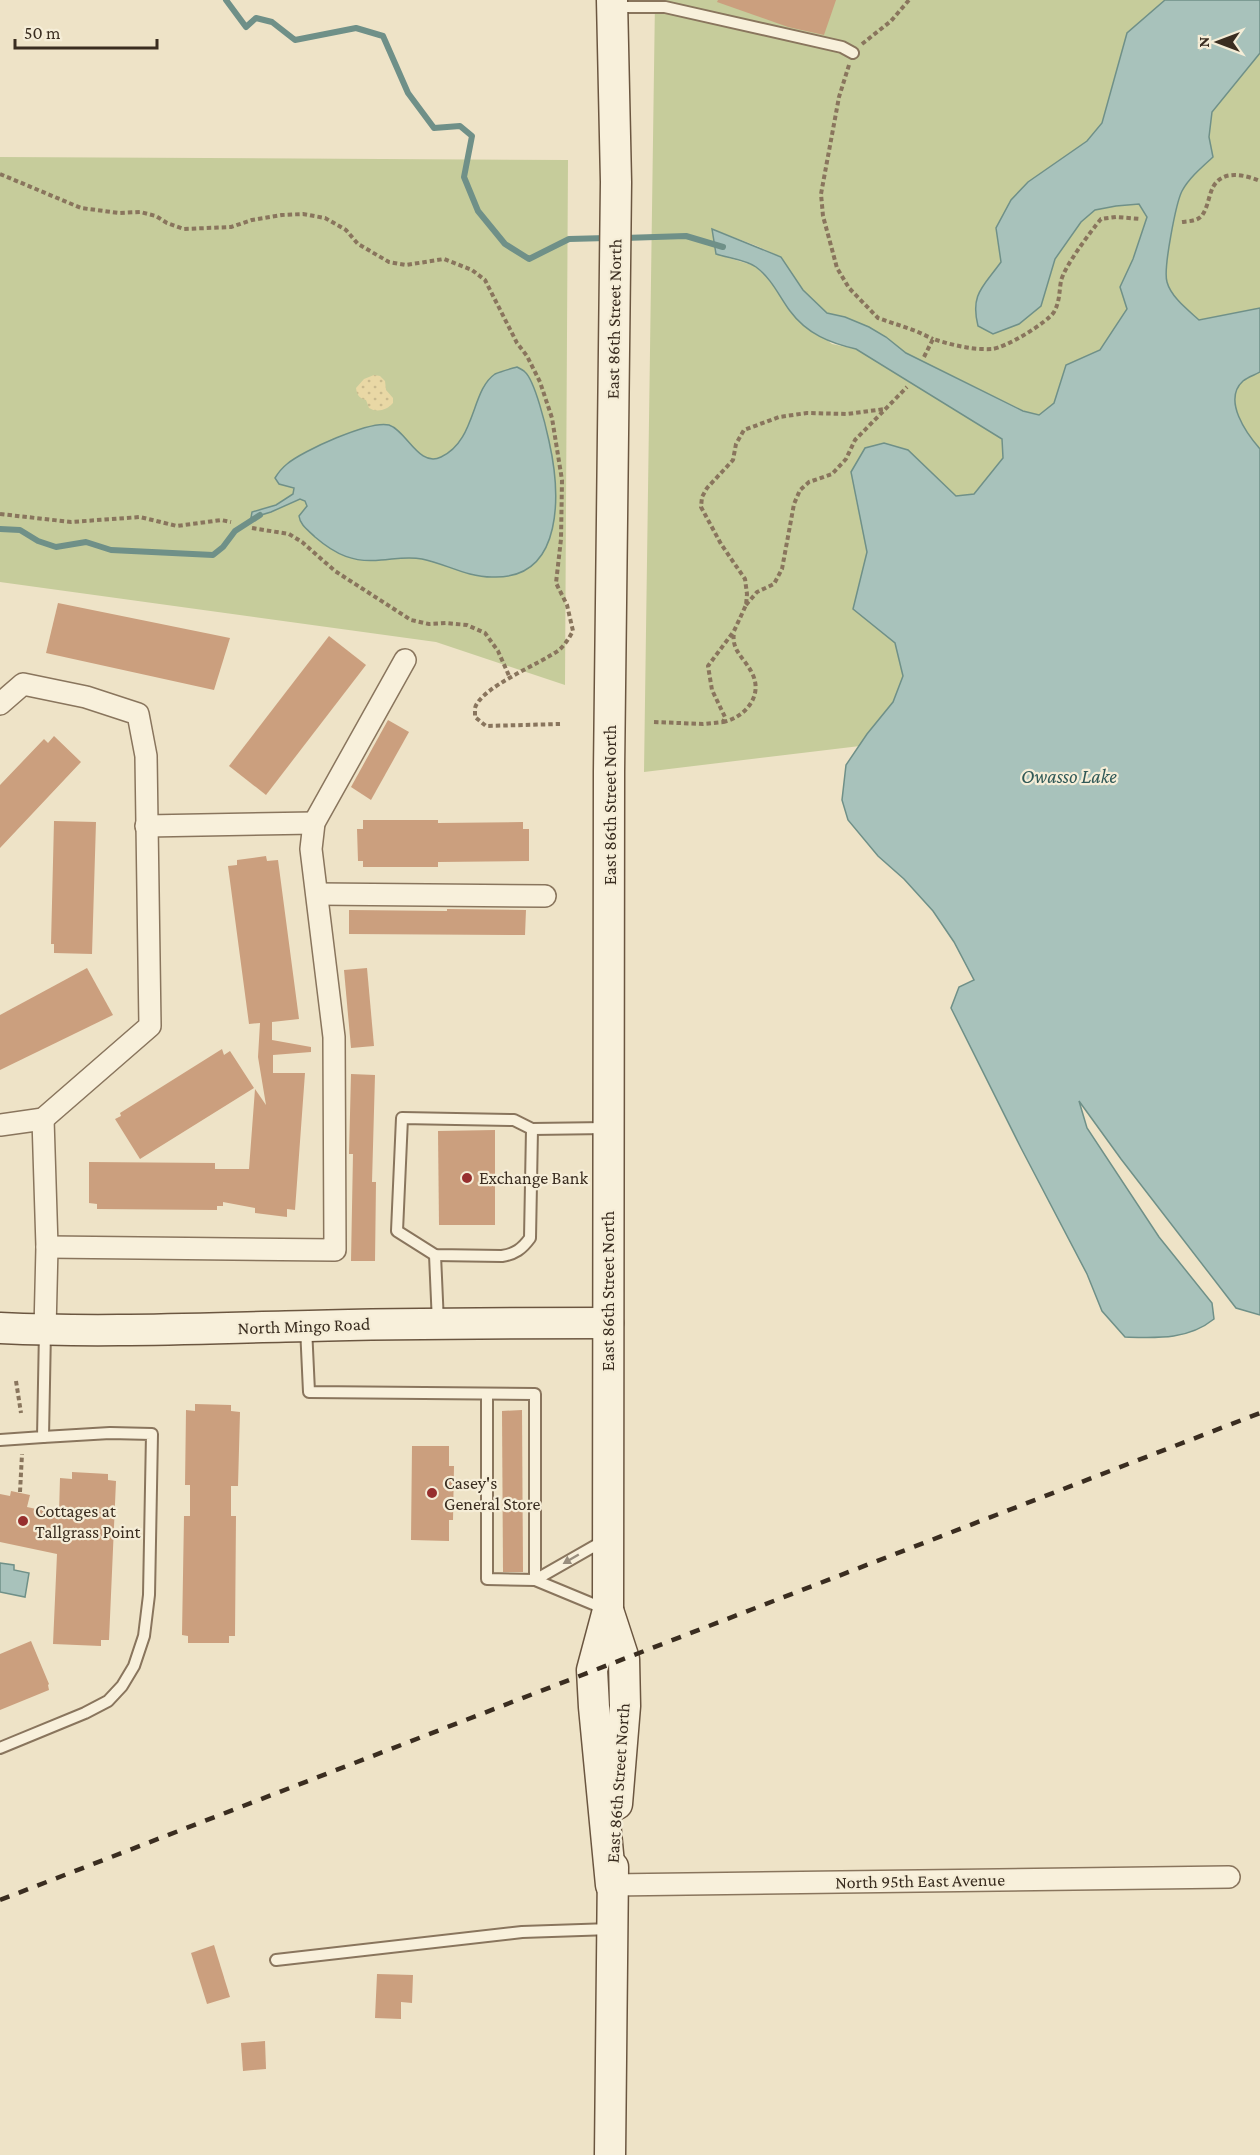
<svg xmlns="http://www.w3.org/2000/svg" width="1260" height="2155" viewBox="0 0 1260 2155" font-family="'Crimson Pro',serif">
	<defs>
		<pattern id="sand-dots" width="8" height="8" patternUnits="userSpaceOnUse" patternTransform="scale(1.5)"><rect width="8" height="8" fill="#e9d8a5"/><path d="M2 2h.1M6 6h.1" fill="none" stroke="#c9ba8e" stroke-width="1.8" stroke-linecap="round"/></pattern>
	</defs>
	<rect width="100%" height="100%" fill="#eee3c7"/>
	<!-- green -->
	<g fill="#c6cc9b">
		<path d="M655,0H1165L1127,33L1102,123L1087,141L1028,182L1011,200L996,228L1001,262L978,294L1048,281L1055,259L1081,222L1095,210L1116,206L1139,204L1147,217L1133,259L1120,287L1127,309L1100,350L1066,365L1054,403L1039,415L1024,411L905,353L886,337L845,317L827,313L803,290L781,257L757,246L712,229L716,254L755,266L775,287L790,312L832,344L856,349L1002,439L1003,458L974,494L956,496L908,450L884,443L865,448L855,494L867,552L854,609L895,643L903,676L893,702L867,734L860,746L644,772Z"/>
		<path d="M1260,53V308L1199,320C1188,310 1171,297 1167,282C1163,269 1176,203 1182,191C1189,178 1202,167 1213,157L1209,137L1212,112Z"/>
		<path d="M0,157L568,160L565,685L436,642L0,582Z"/>
		<path d="M1260,372V449C1247,434 1222,400 1243,381C1248,377 1255,375 1260,372Z"/>
	</g>
	<!-- sand -->
	<path fill="url(#sand-dots)" d="M374,375L380,376L385,381L386,390L393,398V403C387,410 377,413 369,408L366,400C359,398 357,395 356,388L364,379Z"/>
	<!-- water -->
	<g fill="#a8c2bb" stroke="#6f9088" stroke-width="1.5">
		<path d="M1165,0H1260V53L1212,112L1209,137L1213,157C1202,167 1189,178 1182,191C1176,203 1163,269 1167,282C1171,297 1188,310 1199,320L1260,308V372C1255,375 1248,377 1243,381C1222,400 1247,434 1260,449V1315L1236,1308L1121,1159L1079,1101L1087,1128L1159,1237L1212,1303L1214,1319C1188,1340 1157,1338 1125,1337L1102,1311L1087,1274L1021,1148L951,1008L959,987L974,980L954,942L933,911L904,879L878,856L848,820L842,800L846,765L867,734L893,702L903,676L895,643L853,609L867,552L851,472L865,448L884,443L908,450L956,496L974,494L1003,458L1002,439L856,349C830,343 807,334 790,311C779,296 772,279 756,267C746,260 728,258 716,254L712,229L781,257L803,290L827,313L845,317L869,327L886,337L906,353L1023,411L1039,415L1054,403L1066,365L1100,350L1127,309L1120,287L1133,259L1147,217L1139,204L1116,206L1095,210L1081,222L1055,259L1041,306L1019,324L993,334L978,326C970,294 983,287 1001,262L996,228L1011,200L1028,182L1087,141L1102,123L1127,33Z"/>
		<path d="M517,367C519,368 524,371 525,372C535,381 546,427 549,441C560,490 566,580 492,577C467,577 446,564 422,559C408,556 395,559 381,560C354,563 336,555 315,537C308,530 300,525 299,516L307,506L305,501L300,499L271,512L251,518L252,512L276,505L293,494L294,488L279,484L275,478C278,473 282,468 287,464C302,451 370,420 389,425C407,431 419,468 441,457C476,441 471,390 495,374C502,371 510,369 517,367Z"/>
		<path d="M0,1563L14,1565V1570L29,1573L25,1597L0,1592Z"/>
	</g>
	<g fill="none" stroke-linecap="round" stroke-linejoin="round">
		<!-- stream -->
		<g stroke="#6f9088" stroke-width="6">
			<path d="M226,0L246,27L256,18L272,22L295,40L356,28L383,36L408,93L434,128L460,126L472,136L464,177L478,211L505,244L529,259L569,239L607,238"/>
			<path d="M624,238L686,236L723,247"/>
			<path d="M0,529L20,530L38,541L56,547L86,542L111,550L213,555L223,547L235,531L260,515"/>
		</g>
	</g>
	<!-- building -->
	<g fill="#cb9f7e">
		<path d="M718,0H836L824,35L788,27L717,2Z"/>
		<path d="M58,603L230,638L214,690L46,653Z"/>
		<path d="M329,636L366,665L266,795L229,766Z"/>
		<path d="M388,720L409,732L371,800L351,787Z"/>
		<path d="M54,736L81,762L0,848V785L44,739L48,743Z"/>
		<path d="M363,820H438V823L523,822V829H529V861L438,862V867H363V861H358L357,829H363Z"/>
		<path d="M54,821L96,822L92,954L54,953V944H51Z"/>
		<path d="M266,856L267,861L278,860L299,1019L272,1022V1040L311,1047V1052L273,1055V1073H305L295,1210L287,1209V1217L255,1213V1208L223,1202V1206H217V1210L97,1209V1204L89,1203V1162L215,1163V1169H249L255,1089L266,1105L258,1057L260,1023L249,1024L228,866L237,865V860Z"/>
		<path d="M447,909L526,910L525,935L349,934V910L447,911Z"/>
		<path d="M87,968L113,1015L0,1070V1015Z"/>
		<path d="M367,968L374,1046L351,1048L344,970Z"/>
		<path d="M222,1049L224,1055L230,1051L254,1088L140,1159L115,1119L121,1116L120,1113Z"/>
		<path d="M351,1074L375,1075L372,1182H376L375,1261H351L353,1154H349Z"/>
		<path d="M495,1130V1225H439L438,1131Z"/>
		<path d="M195,1404L231,1405V1411L240,1412L238,1486H231V1516H236L235,1636H229V1643H188V1636L182,1635L184,1516H190V1485H185L186,1410L195,1411Z"/>
		<path d="M522,1410L523,1572H503L502,1411Z"/>
		<path d="M412,1446H449V1466H454L453,1520H449V1541L411,1540Z"/>
		<path d="M72,1472L108,1474V1480L116,1481L109,1640H101V1646L53,1644L57,1554L0,1542V1494L10,1496L11,1491L30,1495L27,1507L59,1514L60,1478L72,1479Z"/>
		<path d="M31,1641L49,1684L48,1685L49,1690L0,1710V1654Z"/>
		<path d="M214,1945L230,1997L207,2004L191,1953Z"/>
		<path d="M377,1974L413,1975L412,2003L401,2002V2019L375,2018Z"/>
		<path d="M265,2041L266,2069L243,2071L241,2043Z"/>
	</g>
	<g fill="none" stroke-linecap="round" stroke-linejoin="round">
		<!-- lane casing -->
		<g stroke="#89755d" stroke-width="14">
			<g id="lane">
				<path d="M615,7H665L842,47L853,53"/>
				<path d="M402,1118L514,1120L532,1129L530,1238C522,1249 515,1254 502,1256L435,1255L397,1231Z"/>
				<path d="M532,1129L607,1128"/>
				<path d="M435,1255L438,1323"/>
				<path d="M306,1327L309,1392L535,1394V1580"/>
				<path d="M487,1394V1579L535,1580L605,1609"/>
				<path d="M0,1440L43,1437L45,1330"/>
				<path d="M535,1580L605,1540"/>
				<path d="M0,1748L85,1713L108,1701L122,1686L134,1666L144,1636L149,1595L152,1434L110,1433L43,1437"/>
				<path d="M276,1960L522,1932L611,1929"/>
			</g>
		</g>
		<!-- street casing -->
		<g stroke="#89755d" stroke-width="24">
			<g id="street">
				<path d="M0,704L23,684L86,697L138,714L146,756L150,1026L43,1119L0,1125"/>
				<path d="M146,826L314,823"/>
				<path d="M317,894L545,896"/>
				<path d="M43,1119L47,1247L45,1330"/>
				<path d="M47,1247L335,1250L334,1037L311,849L314,823L405,660"/>
				<path d="M611,1885L1229,1877"/>
			</g>
		</g>
		<!-- secondary casing -->
		<g stroke="#6b5640" stroke-width="33">
			<g id="secondary">
				<path d="M0,1328C103,1333 206,1328 309,1326C408,1323 508,1323 608,1323"/>
				<path d="M608,1610L624,1659L625,1706L617,1804"/>
				<path d="M611,1885L594,1707L592,1670L608,1610L609,772L616,182L612,0"/>
				<path d="M610,2155L613,1867"/>
			</g>
		</g>
		<!-- path -->
		<g stroke="#89755d" stroke-width="4" stroke-dasharray="4.5 3" stroke-linecap="butt">
			<path d="M862,44L891,21L909,0"/>
			<path d="M849,65L839,97L821,194L823,216L837,268L849,288L878,318L916,331L933,339"/>
			<path d="M0,174L81,208L119,213L140,212L156,216L167,223L184,229L231,227L252,220L282,215L303,214L325,218L346,230L358,244L389,262L406,265L444,259L472,270L485,280L517,343L527,356L540,382L552,418L562,480L561,539L556,583L567,605L573,631C569,638 565,645 559,650C540,664 481,687 475,708C475,709 475,716 475,717L486,726L560,724"/>
			<path d="M1182,222C1190,221 1199,221 1203,214C1208,206 1209,195 1213,187C1223,169 1245,175 1260,181"/>
			<path d="M924,357L933,339C952,345 972,350 992,349C1005,348 1047,323 1054,312C1060,301 1059,292 1061,281C1064,267 1091,231 1101,219L1116,217L1140,219"/>
			<path d="M0,514L71,522L140,517L177,526L221,520L231,522"/>
			<path d="M252,528L289,534L302,542L335,571L411,620L429,624L446,623L467,625L485,633L498,651L510,678"/>
			<path d="M746,605L757,592L774,584L782,569L794,504L800,490L809,482L832,474L846,459L855,440L907,387"/>
			<path d="M654,722L703,724L723,722L725,717L712,690L708,666L734,631L746,605L747,594L745,579L721,544L701,507L702,497L707,488L733,460L736,444L744,430L779,417L807,413L847,414L885,409"/>
			<path d="M723,722C744,718 764,696 752,673C744,657 731,651 734,632"/>
			<path d="M16,1381L21,1413"/>
			<path d="M20,1492L22,1454"/>
		</g>
		<!-- lane -->
		<use href="#lane" stroke="#f8f0db" stroke-width="10"/>
		<!-- street -->
		<use href="#street" stroke="#f8f0db" stroke-width="21"/>
		<!-- secondary -->
		<use href="#secondary" stroke="#f8f0db" stroke-width="30"/>
		<!-- rail -->
		<path stroke="#3a2d20" stroke-width="4.5" stroke-dasharray="10 10" stroke-linecap="butt" d="M0,1900L1260,1413"/>
	</g>
	<!-- one-way arrows -->
	<defs><path id="oneway-solid" d="M-6-.8H1V-3.2L6.5 0L1 3.2V.8H-6Z" transform="scale(1.5)"/></defs>
	<use fill="#998e7e" href="#oneway-solid" transform="translate(571 1559) rotate(150)"/>
	<!-- markers -->
	<g fill="#972f2e" stroke="#f5edd7" stroke-width="2">
		<circle cx="467" cy="1178" r="6"/>
		<circle cx="432" cy="1493" r="6"/>
		<circle cx="23" cy="1521" r="6"/>
	</g>
	<g text-anchor="middle" dominant-baseline="central" stroke-width="4.5" stroke-linejoin="round" paint-order="stroke">
		<!-- street labels -->
		<g font-size="18" fill="#3a2d20" stroke="#f5edd7">
			<text transform="translate(614 319) rotate(-89)">East 86th Street North</text>
			<text transform="translate(610 805) rotate(-90)">East 86th Street North</text>
			<text transform="translate(608 1291) rotate(-90)">East 86th Street North</text>
			<text transform="translate(304 1326) rotate(-2)">North Mingo Road</text>
			<text transform="translate(618 1783) rotate(-86)">East 86th Street North</text>
			<text transform="translate(920 1881) rotate(-1)">North 95th East Avenue</text>
		</g>
		<!-- poi labels -->
		<g font-size="18" fill="#3a2d20" stroke="#f5edd7" text-anchor="start">
			<text x="479" y="1178">Exchange Bank</text>
			<text x="444" y="1483">Casey's<tspan x="444" dy="21">General Store</tspan></text>
			<text x="35" y="1511">Cottages at<tspan x="35" dy="21">Tallgrass Point</tspan></text>
		</g>
		<!-- water labels -->
		<g font-size="20" font-style="italic" fill="#305957" stroke="#f5edd7">
			<text x="1069" y="776">Owasso Lake</text>
		</g>
	</g>
	<!-- north arrow -->
	<g transform="translate(1218 42) rotate(270)" stroke="#f5edd7" stroke-width="4.5" paint-order="stroke">
	<path d="M0-4.5L10 22L0 15L-10 22Z" fill="#3a2d20"/>
	<text y="-9" font-size="16" font-weight="bold" text-anchor="middle" fill="#3a2d20">N</text>
	</g>
	<!-- scale -->
	<path d="M15 39v9h142v-9" fill="none" stroke="#3a2d20" stroke-width="3"/>
	<text x="24" y="39" font-size="18" fill="#3a2d20" stroke="#f5edd7" stroke-width="4.5" paint-order="stroke">50 m</text>
</svg>
